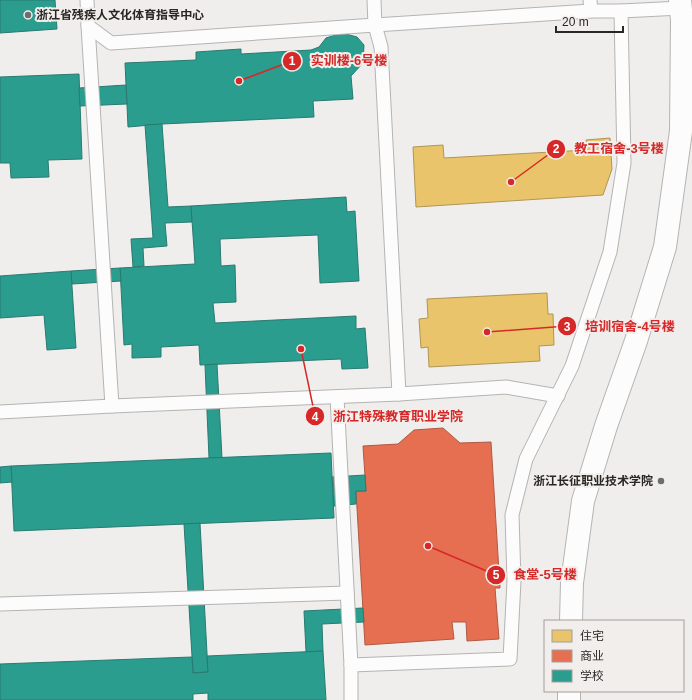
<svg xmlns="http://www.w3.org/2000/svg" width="692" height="700" viewBox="0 0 692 700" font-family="Helvetica,'Noto Sans SC',sans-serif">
	<rect width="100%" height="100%" fill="#f0eeec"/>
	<!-- homes -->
	<g fill="#e9c46a" stroke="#af9556">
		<path d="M610,138L612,169L603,195L416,207L413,147L443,145L444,158L587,150L586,140Z"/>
		<path d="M547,293L548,314H553L554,345L539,346L540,361L429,367L428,347L421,348L419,319L428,318L427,299Z"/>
	</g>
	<!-- shops -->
	<path fill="#e76f51" stroke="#ae5944" d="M443,428L460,443L491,442L500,588H495L499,639L467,641L466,622H452L454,639L365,645L356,491H366L363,446L398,444L414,430Z"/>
	<!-- schools -->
	<g fill="#2a9d8f" stroke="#297a70">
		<path d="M0,0H55L57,29L0,33Z"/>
		<path d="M342,33L357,37L364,45L363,63L351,76L353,99L313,101L314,117L162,124L128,127L125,63L196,60V52L241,49V54L311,50L319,47L326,38Z"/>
		<path d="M79,74L82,159L48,160L49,177L11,178L10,163H0V77Z"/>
		<path d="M126,85L127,104L80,106L79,88Z"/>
		<path d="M162,124L168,207L191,206L192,222L165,223L167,246L143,248L144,266L133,267L131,239L153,238L145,125Z"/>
		<path d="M346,197L347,212L355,211L359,281L320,283L318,235L220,239L221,266L235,265L236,302L213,303L215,323L356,316V329L365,328L368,368L342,369L341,359L200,365L199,345L161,347V357L132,358V344L124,345L120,268L195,264L191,206Z"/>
		<path d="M120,268L121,281L72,284L71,271Z"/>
		<path d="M71,271L76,348L47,350L44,315L0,318V276Z"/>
		<path d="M217,364L222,458H209L205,365Z"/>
		<path d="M331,453L334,518L14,531L11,466Z"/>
		<path d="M11,466L12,482L0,483V467Z"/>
		<path d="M365,475L366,491H356V504L334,506L332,477Z"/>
		<path d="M200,523L208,672L193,673L184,524Z"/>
		<path d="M363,608L364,622L322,624L323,651L306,652L304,611Z"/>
		<path d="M323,651L326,700H208V693L193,694V700H0V664L192,657L193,673L208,672L207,656Z"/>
	</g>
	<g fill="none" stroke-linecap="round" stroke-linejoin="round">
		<!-- lane casing -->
		<g stroke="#b5b4b2" stroke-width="15">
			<g id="lane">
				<path d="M87,0L88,26L111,43L375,25L381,47L399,394"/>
				<path d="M374,0L375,25L591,11"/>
				<path d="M621,11L681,8"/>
				<path d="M337,397L351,665V700"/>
				<path d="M112,406L399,394L506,387L558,396"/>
				<path d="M0,412L112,406L88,26"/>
				<path d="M0,604L347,593"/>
				<path d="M351,665L510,659L514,581L512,515L526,459L572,366L610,252L624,163L621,11H591L590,0"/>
			</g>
		</g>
		<!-- street casing -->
		<g stroke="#b5b4b2" stroke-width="24">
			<g id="street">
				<path d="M571,621L572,583L583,501L606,426L636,341L665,247L681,131L682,20L680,0"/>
				<path d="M569,691V700"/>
			</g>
		</g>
		<!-- lane -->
		<use href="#lane" stroke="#fdfcfc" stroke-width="13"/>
		<!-- street -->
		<use href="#street" stroke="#fdfcfc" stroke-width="22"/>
	</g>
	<!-- markers -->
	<g fill="#6e6d6b" stroke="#f1eeeb" stroke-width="1.5">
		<circle cx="28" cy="15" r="4"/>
		<circle cx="661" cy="481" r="4"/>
	</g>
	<g text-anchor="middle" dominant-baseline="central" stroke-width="4" stroke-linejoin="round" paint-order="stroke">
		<!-- poi labels -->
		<g font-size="12" font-weight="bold" fill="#282726" stroke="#f1eeeb" text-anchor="start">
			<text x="36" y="15">浙江省残疾人文化体育指导中心</text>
			<text x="653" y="481" text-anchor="end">浙江长征职业技术学院</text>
		</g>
	</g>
	<!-- callouts -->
	<path fill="none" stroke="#d62828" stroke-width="1.5" d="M239 81L292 61M511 182L556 149M487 332L567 326M301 349L315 416M428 546L496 575"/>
	<g fill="#d62828" stroke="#f1eeeb" stroke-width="1.5">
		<circle cx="239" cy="81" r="4"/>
		<circle cx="511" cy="182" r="4"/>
		<circle cx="487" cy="332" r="4"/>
		<circle cx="301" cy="349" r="4"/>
		<circle cx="428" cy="546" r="4"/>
		<circle cx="292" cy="61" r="10"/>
		<circle cx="556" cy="149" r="10"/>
		<circle cx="567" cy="326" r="10"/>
		<circle cx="315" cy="416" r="10"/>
		<circle cx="496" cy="575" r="10"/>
	</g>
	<g font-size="12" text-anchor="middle" font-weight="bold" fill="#fff">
		<text x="292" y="65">1</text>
		<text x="556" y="153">2</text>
		<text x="567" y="331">3</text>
		<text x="315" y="421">4</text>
		<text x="496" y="579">5</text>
	</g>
	<g font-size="13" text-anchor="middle" font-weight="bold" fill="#d62828" stroke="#f1eeeb" stroke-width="4" stroke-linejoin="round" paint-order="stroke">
		<text x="349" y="65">实训楼-6号楼</text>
		<text x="619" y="153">教工宿舍-3号楼</text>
		<text x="630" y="331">培训宿舍-4号楼</text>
		<text x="398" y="421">浙江特殊教育职业学院</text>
		<text x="545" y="579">食堂-5号楼</text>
	</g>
	<!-- legend -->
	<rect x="544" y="620" width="140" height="72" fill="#f1eeeb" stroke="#a19e9c"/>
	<rect x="552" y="630" width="20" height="12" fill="#e9c46a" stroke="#a19e9c"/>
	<text x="580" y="640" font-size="12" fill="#282726">住宅</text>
	<rect x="552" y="650" width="20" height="12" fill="#e76f51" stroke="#a19e9c"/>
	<text x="580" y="660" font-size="12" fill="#282726">商业</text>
	<rect x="552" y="670" width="20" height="12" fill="#2a9d8f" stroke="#a19e9c"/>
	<text x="580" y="680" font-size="12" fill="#282726">学校</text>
	<!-- scale -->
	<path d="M556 26v6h67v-6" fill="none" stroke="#282726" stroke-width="2"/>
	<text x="562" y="26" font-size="12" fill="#282726" stroke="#f1eeeb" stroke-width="3" paint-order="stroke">20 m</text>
</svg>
